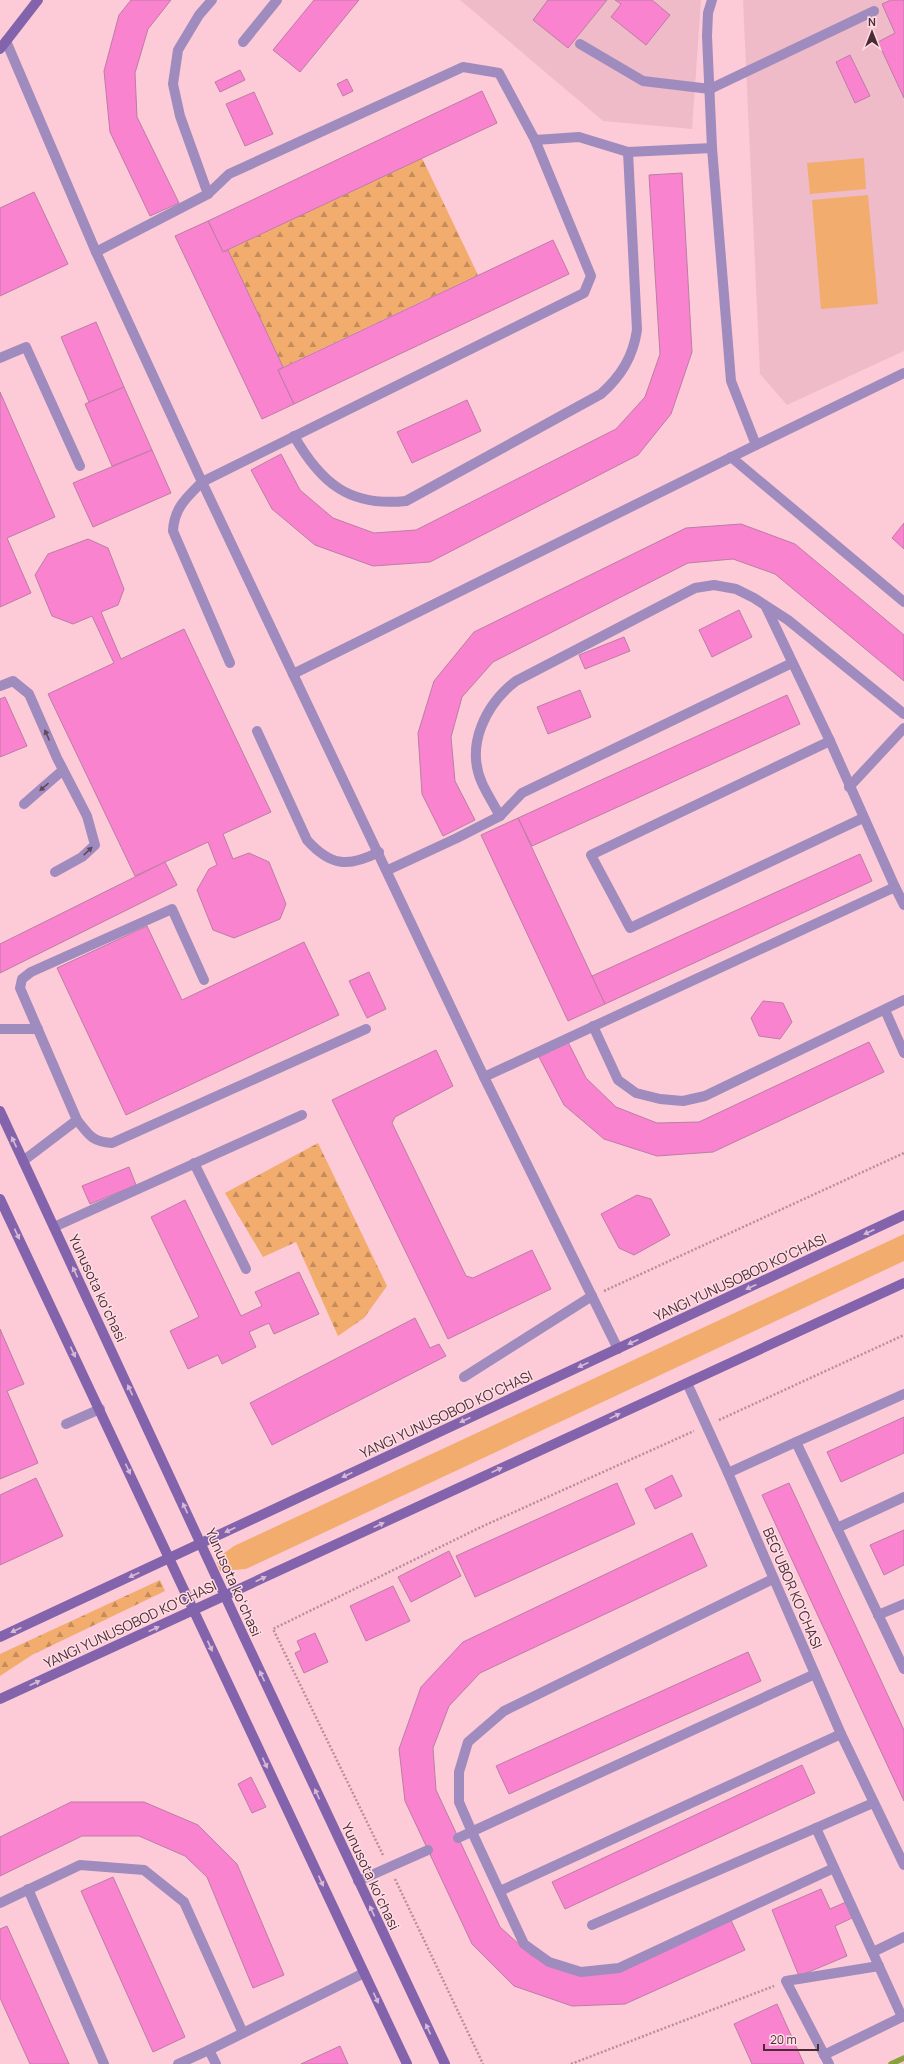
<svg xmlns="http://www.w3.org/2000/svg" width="904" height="2064" viewBox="0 0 904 2064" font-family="Manrope,sans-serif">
	<defs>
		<pattern id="forest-firs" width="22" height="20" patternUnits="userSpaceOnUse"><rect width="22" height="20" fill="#f1ac6e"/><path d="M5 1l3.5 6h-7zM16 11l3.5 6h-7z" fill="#c58c5b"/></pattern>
	</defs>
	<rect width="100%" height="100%" fill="#fccbd7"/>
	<!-- built -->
	<g fill="#efbbc8">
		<path d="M460,0H701L692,129L603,121Z"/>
		<path d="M743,0H904V351L787,405L760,374Z"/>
	</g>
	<!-- green -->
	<g fill="#f1ac6e">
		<path d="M864,158L866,189L810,194L807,163Z"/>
		<path d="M868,195L878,304L821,309L812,200Z"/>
		<path d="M904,1234V1261L246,1569L220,1571L217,1563L223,1554L234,1546Z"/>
	</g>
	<!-- forest -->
	<g fill="url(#forest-firs)">
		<path d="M422,158L478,275L283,367L228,250Z"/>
		<path d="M318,1143L387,1286L364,1318L338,1336L296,1242L263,1257L225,1193Z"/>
		<path d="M160,1580L165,1591L32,1655L0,1676V1654Z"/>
	</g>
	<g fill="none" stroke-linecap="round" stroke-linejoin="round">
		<!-- stream -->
		<path stroke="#87a23a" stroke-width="5.5" d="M891,2064L904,2058"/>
	</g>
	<!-- building -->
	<g fill="#f983cf" stroke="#bc7da4">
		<path d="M131,0H171L148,29L135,73L137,117L179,203L150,216L110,132L104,71L119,15Z"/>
		<path d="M314,0H359L300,72L273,50Z"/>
		<path d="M548,0H607L568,48L533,20Z"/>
		<path d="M615,0H652L670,15L646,45L611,17L621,4Z"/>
		<path d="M891,0H904V98L878,42L895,33L882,4Z"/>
		<path d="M850,55L870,96L855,103L836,62Z"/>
		<path d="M240,70L245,80L220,92L215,82Z"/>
		<path d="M347,79L353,91L343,96L337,84Z"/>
		<path d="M482,91L497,123L223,252L208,221Z"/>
		<path d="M254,92L273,134L245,146L226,104Z"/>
		<path d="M682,173L692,352L671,414L638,455L430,562L373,566L315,545L272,509L251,470L281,454L300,490L333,518L374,533L416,530L616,429L645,397L660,354L649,175Z"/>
		<path d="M34,192L68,264L0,296V208Z"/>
		<path d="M208,221L223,252L228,250L283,367L278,370L294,404L262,419L175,236Z"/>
		<path d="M553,240L569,274L294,404L278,370Z"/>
		<path d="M96,322L124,387L89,402L61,337Z"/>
		<path d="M124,387L152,450L112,466L85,404Z"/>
		<path d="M0,392L55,517L7,538L31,593L0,607Z"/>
		<path d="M467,400L481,431L412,463L397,432Z"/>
		<path d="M152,450L171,493L93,527L73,483Z"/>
		<path d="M904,523V549L892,538Z"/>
		<path d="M741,524L795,544L904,635V681L775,574L733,559L688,563L493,662L462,697L451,737L455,781L475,820L443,836L422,794L418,733L434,681L474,632L686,528Z"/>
		<path d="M88,539L108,548L124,589L118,605L101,612L121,659L184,629L271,812L223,834L233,859L249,853L269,862L286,904L280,919L234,938L213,930L197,890L209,869L217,865L208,842L135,876L48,694L114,663L92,616L73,624L52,616L35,575L48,554Z"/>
		<path d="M739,610L752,637L712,657L699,630Z"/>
		<path d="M624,637L630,651L585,669L579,655Z"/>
		<path d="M580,690L591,717L548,734L537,707Z"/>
		<path d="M787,695L800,724L532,846L518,818Z"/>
		<path d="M5,697L27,746L0,757V699Z"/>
		<path d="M518,818L605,1004L568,1021L481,835Z"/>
		<path d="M860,854L872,881L605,1004L592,976Z"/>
		<path d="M165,862L177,885L0,973V944Z"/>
		<path d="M147,926L182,1000L304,942L339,1015L126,1115L57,968Z"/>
		<path d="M369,972L386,1009L367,1018L349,981Z"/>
		<path d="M763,1001L783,1003L792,1022L780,1039L759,1036L751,1018Z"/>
		<path d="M568,1042L586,1078L616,1107L657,1123L699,1122L869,1042L884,1072L713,1152L657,1156L604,1139L564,1105L539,1057Z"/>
		<path d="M436,1050L453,1086L395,1117L392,1123L466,1276L473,1278L532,1250L551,1289L448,1339L332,1100Z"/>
		<path d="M129,1167L136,1185L90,1204L82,1186Z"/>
		<path d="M637,1195L651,1199L670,1235L634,1255L619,1248L601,1214Z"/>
		<path d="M185,1200L241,1316L262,1306L255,1292L299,1272L319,1314L274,1334L269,1323L249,1332L256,1347L222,1364L218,1355L188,1369L170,1331L199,1317L151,1217Z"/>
		<path d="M415,1318L430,1348L439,1344L446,1356L272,1445L250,1403Z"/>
		<path d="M0,1329L24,1384L7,1391L38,1463L0,1479Z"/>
		<path d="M904,1417V1453L841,1482L827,1452Z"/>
		<path d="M672,1475L682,1496L655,1509L645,1489Z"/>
		<path d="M36,1478L63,1536L0,1565V1495Z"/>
		<path d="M617,1483L635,1524L475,1597L456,1556Z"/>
		<path d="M789,1483L904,1730V1801L762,1495Z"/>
		<path d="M904,1530V1565L884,1575L870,1545Z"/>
		<path d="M692,1533L707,1566L480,1673L449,1706L433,1748L436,1790L500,1927L532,1956L572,1974L616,1970L730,1918L745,1950L625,2004L572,2006L514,1986L472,1944L405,1801L399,1749L421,1687L463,1642Z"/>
		<path d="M449,1551L461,1576L411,1602L398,1577Z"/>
		<path d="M393,1586L410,1621L366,1641L350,1606Z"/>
		<path d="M315,1633L328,1662L304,1673L295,1653L301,1650L297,1641Z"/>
		<path d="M748,1652L761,1681L509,1794L496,1766Z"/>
		<path d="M802,1765L815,1793L565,1909L552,1882Z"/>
		<path d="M251,1777L266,1807L252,1813L238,1784Z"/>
		<path d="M71,1802H144L198,1825L237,1864L284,1975L253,1988L207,1877L185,1856L139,1836H82L0,1876V1837Z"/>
		<path d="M113,1877L185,2037L153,2052L81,1891Z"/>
		<path d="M821,1889L830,1909L846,1902L852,1918L835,1926L847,1956L799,1976L772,1910Z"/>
		<path d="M7,1926L69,2064H30L0,1998V1929Z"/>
		<path d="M777,2004L804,2064H752L734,2024Z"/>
		<path d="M340,2046L348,2064H301Z"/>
	</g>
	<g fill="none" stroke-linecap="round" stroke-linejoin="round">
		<!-- path -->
		<g stroke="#b88e99" stroke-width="2.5" stroke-dasharray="2 2" stroke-linecap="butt">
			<path d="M604,1291L904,1153"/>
			<path d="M719,1420L904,1335"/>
			<path d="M383,1855L273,1629L481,1527L694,1431"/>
			<path d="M395,1879L483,2064"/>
			<path d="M571,2064L774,1986"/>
		</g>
		<!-- lane -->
		<g stroke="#9f8bbd" stroke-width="10">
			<path d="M243,42L277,0"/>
			<path d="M580,44L643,81L710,89L874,11"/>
			<path d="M208,194L229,174L463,67L499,73L535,140L579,137L628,152L712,148"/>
			<path d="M96,252L208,194L180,116L173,84L178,50L199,15L212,0"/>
			<path d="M0,358L26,347L80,466"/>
			<path d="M294,436C321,483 349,507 406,501L601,394C621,376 633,357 637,330L628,152"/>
			<path d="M756,445L904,373"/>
			<path d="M766,607L830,741L895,887"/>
			<path d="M230,663L173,531C174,508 187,497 202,482L584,293L591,276L535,140"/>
			<path d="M0,686L13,681L29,694L57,758L87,816L95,845L82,857L55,872"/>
			<path d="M257,731L307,840C331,867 349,867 379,852"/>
			<path d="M830,741L591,855L630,928L863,818"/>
			<path d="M849,787L904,728"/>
			<path d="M24,804L63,770"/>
			<path d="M500,816C494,805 487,794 482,783C465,745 486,704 516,681L695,588L714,585L736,589L754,598L788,620L904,714"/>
			<path d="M388,870L457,838L500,816L522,793L792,663"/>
			<path d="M204,980L172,909L31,972L22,979L20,988L77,1120C89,1135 92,1142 112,1143L366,1029"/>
			<path d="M593,1026L618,1080L636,1093L660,1099L683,1101L705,1096L904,1000"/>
			<path d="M0,1029H38"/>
			<path d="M484,1077L895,887L904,905"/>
			<path d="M23,1161L77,1120"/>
			<path d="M194,1163L246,1269"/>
			<path d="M54,1227L302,1115"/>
			<path d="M464,1377L592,1296"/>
			<path d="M687,1383L728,1473L841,1734L904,1865"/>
			<path d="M66,1424L100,1409"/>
			<path d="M796,1442L904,1394"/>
			<path d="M728,1473L796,1442L904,1669"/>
			<path d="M837,1528L904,1497"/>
			<path d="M773,1579L504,1711L468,1742L459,1772V1802L472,1832L524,1944L549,1962L581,1972L619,1968L834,1868"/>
			<path d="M878,1615L904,1604"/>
			<path d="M873,1803L816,1828L902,2017L904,2016"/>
			<path d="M458,1838L815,1674"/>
			<path d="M358,1881L428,1850"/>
			<path d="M28,1889L104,2064"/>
			<path d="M500,1891L841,1734"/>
			<path d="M0,1903L80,1865L144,1870L184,1902L243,2033"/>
			<path d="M592,1925L816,1828"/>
			<path d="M873,1952L904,1937"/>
			<path d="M209,2050L216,2064"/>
			<path d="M824,2055L902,2017"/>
			<path d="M178,2064L209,2050L364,1973"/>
			<path d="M829,2064L786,1981L879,1966"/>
		</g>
		<!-- street -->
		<g stroke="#9f8bbd" stroke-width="10">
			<path d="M6,41L96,252L202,482L484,1077L618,1349"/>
			<path d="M731,457L904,602"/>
			<path d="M293,674L756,445L731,381L712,148L707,36L708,13L712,0"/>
			<path d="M885,1010L904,1053"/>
		</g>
		<!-- secondary -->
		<g stroke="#8263ac" stroke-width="10">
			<path d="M0,49L38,0"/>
			<path d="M0,1111L244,1637L445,2064"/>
			<path d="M0,1199L407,2064"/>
			<path d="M0,1637L904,1215"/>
			<path d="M0,1699L904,1283"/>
		</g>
	</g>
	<!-- one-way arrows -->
	<defs><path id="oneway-solid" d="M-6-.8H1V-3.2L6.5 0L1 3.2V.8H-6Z"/></defs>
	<g fill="#64485e">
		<use href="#oneway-solid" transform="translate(47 735) rotate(-114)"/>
		<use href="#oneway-solid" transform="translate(44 787) rotate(139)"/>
		<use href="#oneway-solid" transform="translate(88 851) rotate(-43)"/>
	</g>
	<g fill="#d9b8d4">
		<use href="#oneway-solid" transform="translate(14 1142) rotate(-115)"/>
		<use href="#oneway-solid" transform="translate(869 1232) rotate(155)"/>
		<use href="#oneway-solid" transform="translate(17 1234) rotate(65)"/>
		<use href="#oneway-solid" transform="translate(75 1272) rotate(-115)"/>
		<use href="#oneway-solid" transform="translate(751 1287) rotate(155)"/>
		<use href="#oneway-solid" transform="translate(633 1342) rotate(155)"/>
		<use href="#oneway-solid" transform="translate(73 1352) rotate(65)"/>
		<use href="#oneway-solid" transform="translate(583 1365) rotate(155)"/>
		<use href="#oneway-solid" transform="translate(130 1390) rotate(-115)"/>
		<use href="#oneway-solid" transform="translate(615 1416) rotate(-25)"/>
		<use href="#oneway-solid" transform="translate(465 1420) rotate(155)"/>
		<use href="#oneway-solid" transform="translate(128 1469) rotate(65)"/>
		<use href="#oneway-solid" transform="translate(497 1470) rotate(-25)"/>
		<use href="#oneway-solid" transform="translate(347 1475) rotate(155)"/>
		<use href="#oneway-solid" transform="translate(185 1508) rotate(-115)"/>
		<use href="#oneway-solid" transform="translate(379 1525) rotate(-25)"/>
		<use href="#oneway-solid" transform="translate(230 1530) rotate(155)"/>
		<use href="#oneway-solid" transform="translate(134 1575) rotate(155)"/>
		<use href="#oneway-solid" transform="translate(261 1579) rotate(-25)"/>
		<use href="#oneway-solid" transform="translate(154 1629) rotate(-25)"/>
		<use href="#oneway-solid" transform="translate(16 1630) rotate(155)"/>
		<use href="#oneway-solid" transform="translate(210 1646) rotate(65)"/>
		<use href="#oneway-solid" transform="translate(262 1676) rotate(-115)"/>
		<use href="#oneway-solid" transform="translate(35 1683) rotate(-25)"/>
		<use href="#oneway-solid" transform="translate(265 1763) rotate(65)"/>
		<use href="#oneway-solid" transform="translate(317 1794) rotate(-115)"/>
		<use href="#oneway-solid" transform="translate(321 1881) rotate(65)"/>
		<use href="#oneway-solid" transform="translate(372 1911) rotate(-115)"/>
		<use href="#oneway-solid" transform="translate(376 1998) rotate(65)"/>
		<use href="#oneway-solid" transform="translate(428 2029) rotate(-115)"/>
	</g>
	<g text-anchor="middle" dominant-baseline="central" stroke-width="3" stroke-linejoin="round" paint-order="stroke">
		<!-- street labels -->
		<g font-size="14" fill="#4b2c35" stroke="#fedde5">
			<text transform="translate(740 1277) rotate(-25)">YANGI YUNUSOBOD KO'CHASI</text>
			<text transform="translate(98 1288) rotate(65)">Yunusota koʻchasi</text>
			<text transform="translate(446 1414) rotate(-25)">YANGI YUNUSOBOD KO'CHASI</text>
			<text transform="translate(234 1582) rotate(66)">Yunusota koʻchasi</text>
			<text transform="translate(793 1588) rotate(67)">BEG'UBOR KO'CHASI</text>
			<text transform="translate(130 1624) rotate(-25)">YANGI YUNUSOBOD KO'CHASI</text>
			<text transform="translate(371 1876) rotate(65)">Yunusota koʻchasi</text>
		</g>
	</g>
	<!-- north arrow -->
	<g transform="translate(872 32)" stroke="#fedde5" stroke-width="3" paint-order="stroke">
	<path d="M0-3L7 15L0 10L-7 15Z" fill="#4b2c35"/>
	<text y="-6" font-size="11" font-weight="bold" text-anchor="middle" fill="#4b2c35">N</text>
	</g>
	<!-- scale -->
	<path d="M764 2044v6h54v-6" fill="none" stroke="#4b2c35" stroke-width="2"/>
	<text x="770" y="2044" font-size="12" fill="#4b2c35" stroke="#fedde5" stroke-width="3" paint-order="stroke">20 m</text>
</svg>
